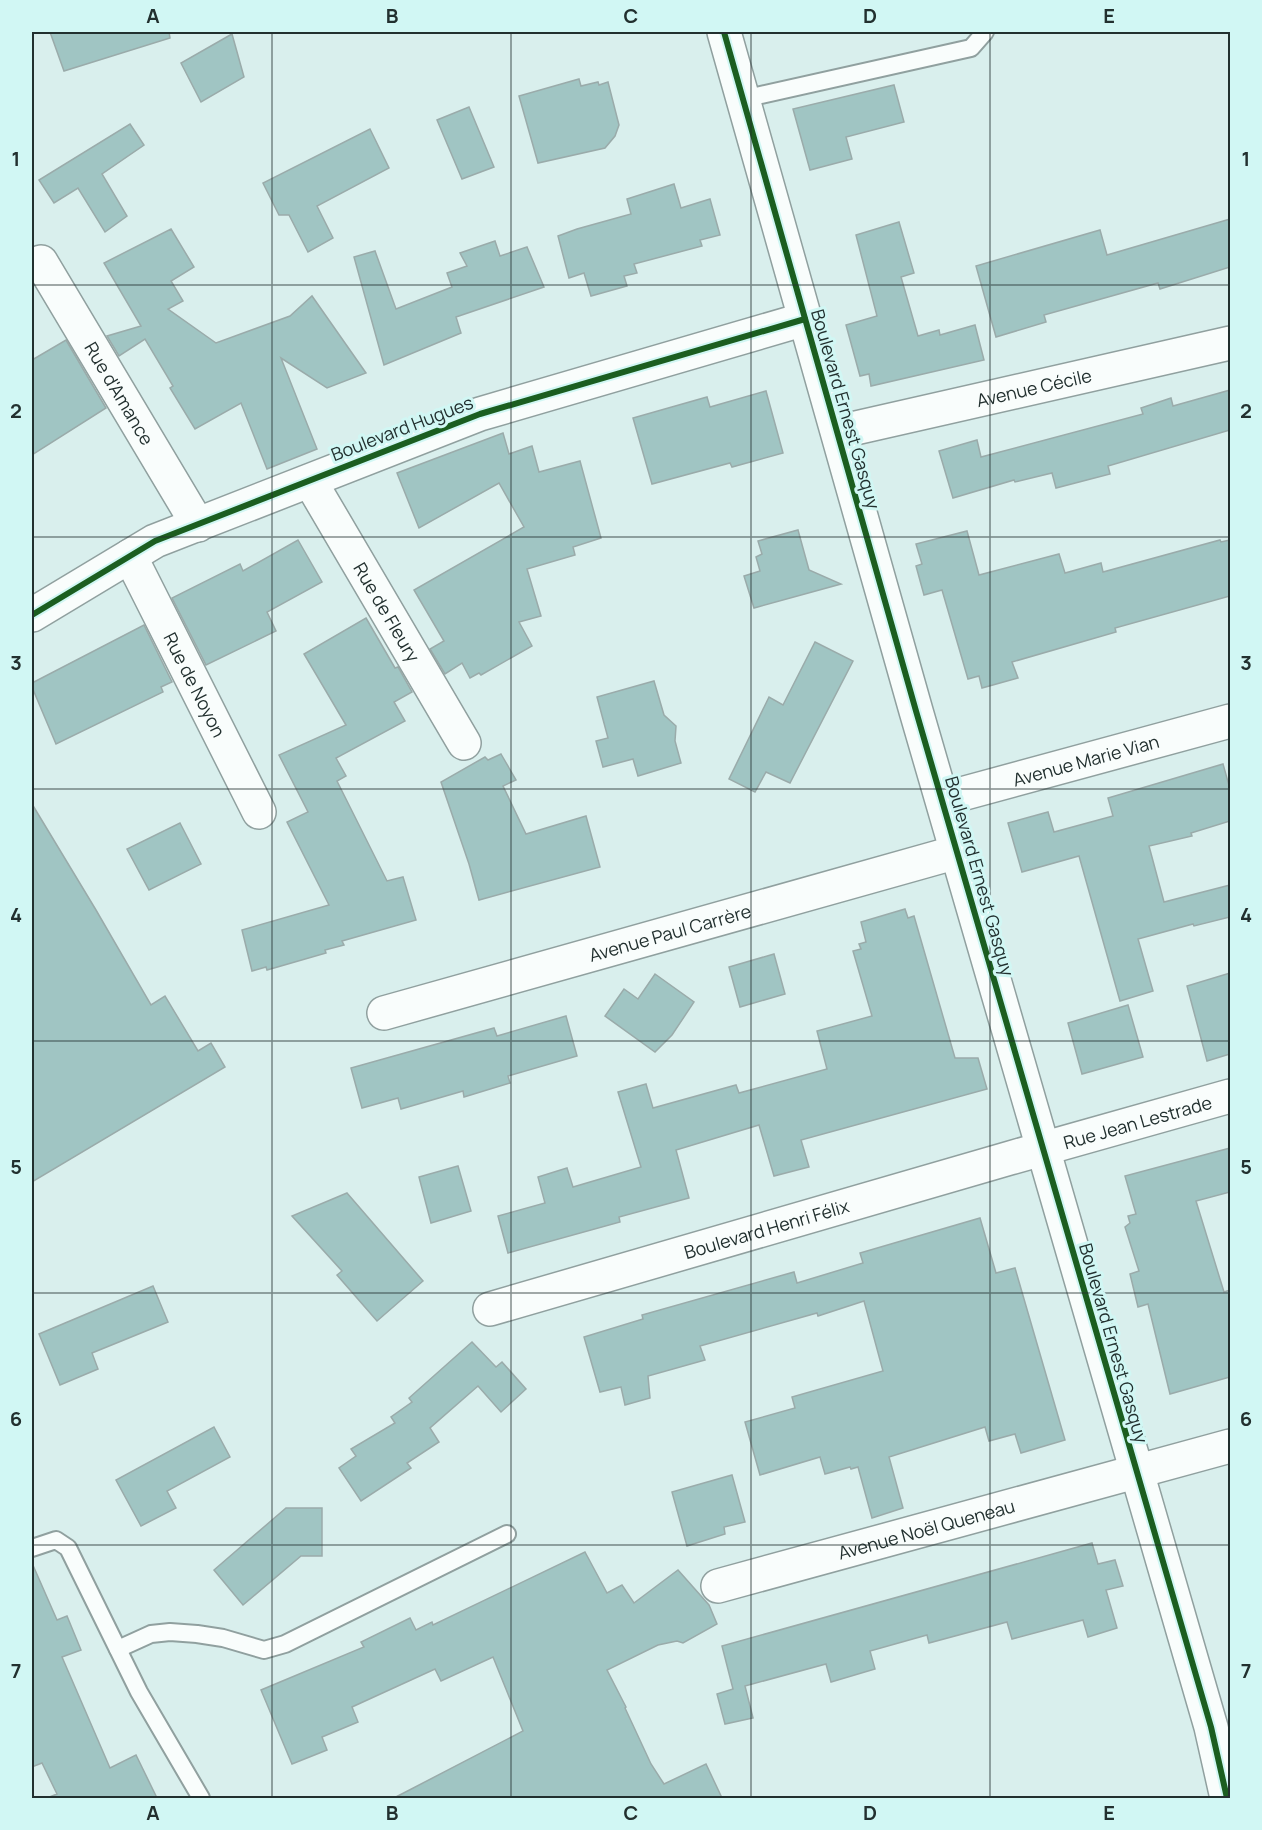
<svg xmlns="http://www.w3.org/2000/svg" width="1262" height="1830" viewBox="0 0 1262 1830" font-family="Manrope,sans-serif">
	<rect width="100%" height="100%" fill="#d9efed"/>
	<!-- building -->
	<g fill="#a0c5c3" stroke="#9aabaa" stroke-width="1.5">
		<path d="M50,32H169L170,38L64,71Z"/>
		<path d="M232,34L244,77L201,102L181,63Z"/>
		<path d="M579,79L581,86L598,82L599,85L608,82L619,125L615,136L605,148L538,163L519,96Z"/>
		<path d="M894,85L904,122L846,137L852,159L810,170L793,109Z"/>
		<path d="M469,107L494,167L462,179L437,120Z"/>
		<path d="M130,124L144,145L102,174L127,216L105,232L78,188L54,203L39,180Z"/>
		<path d="M370,129L389,168L317,206L333,238L308,252L289,215H279L263,183Z"/>
		<path d="M674,184L681,208L710,199L720,235L700,240L702,246L634,264L637,273L624,276L627,286L591,296L584,273L569,278L558,236L577,229L631,214L627,199Z"/>
		<path d="M1230,219V267L1160,289L1158,283L1044,315L1046,322L996,337L976,266L1100,230L1107,255Z"/>
		<path d="M899,222L914,273L901,277L918,336L939,330L940,335L975,325L984,360L871,386L869,374L860,376L846,325L877,316L856,235Z"/>
		<path d="M171,229L194,267L171,281L183,301L168,309L216,343L290,316L312,296L366,373L327,388L281,358L317,449L267,469L241,403L195,429L170,388L173,386L145,339L119,356L107,336L141,326L104,263Z"/>
		<path d="M495,241L500,256L527,247L544,287L456,317L461,333L384,365L354,257L375,251L396,309L452,287L447,273L467,266L460,253Z"/>
		<path d="M66,340L106,408L32,455V360Z"/>
		<path d="M1230,390V430L1108,466L1110,474L1056,488L1052,473L1015,482L1014,480L953,498L939,451L977,440L981,457L1143,414L1141,408L1171,398L1173,406Z"/>
		<path d="M766,391L783,453L732,467L730,463L652,484L633,418L707,397L710,407Z"/>
		<path d="M503,433L509,454L532,446L539,472L580,461L601,538L573,547L575,555L527,569L541,616L519,622L532,646L481,675L479,673L470,678L462,663L445,674L430,649L444,641L414,590L524,527L499,483L419,528L397,473Z"/>
		<path d="M798,530L809,570L841,584L754,608L744,576L760,571L756,557L762,554L758,541Z"/>
		<path d="M967,531L979,575L1059,554L1065,573L1101,563L1103,572L1220,540L1221,542L1230,540V596L1115,628L1116,632L1012,662L1018,678L982,688L979,676L968,679L942,590L924,595L916,566L922,564L916,544Z"/>
		<path d="M298,540L322,582L267,612L276,631L206,665L172,598L240,564L243,571Z"/>
		<path d="M366,618L395,668L398,667L412,692L394,702L405,721L336,758L346,776L337,781L387,881L403,877L416,920L342,941L344,945L325,950L326,953L267,970L266,967L252,971L242,930L329,905L287,822L308,812L279,755L346,725L304,654Z"/>
		<path d="M144,625L172,682L161,687L163,692L56,744L32,687V683Z"/>
		<path d="M815,642L853,661L790,783L766,772L755,792L729,779L769,697L783,705Z"/>
		<path d="M654,681L664,715L676,726L675,741L681,763L638,776L633,759L603,767L596,741L608,738L597,697Z"/>
		<path d="M501,754L516,780L503,786L526,834L586,816L600,867L479,900L469,864L441,782L485,757L488,760Z"/>
		<path d="M1223,764L1230,789V821L1191,833L1192,836L1149,846L1164,902L1230,885V917L1194,926L1193,924L1138,939L1153,991L1120,1001L1079,856L1022,872L1008,823L1048,812L1054,832L1113,816L1108,798Z"/>
		<path d="M32,804L96,910L151,1005L165,996L198,1051L211,1043L225,1067L32,1182Z"/>
		<path d="M180,823L201,864L149,890L127,849Z"/>
		<path d="M905,909L908,918L914,916L955,1058H978L987,1089L801,1140L809,1167L774,1176L759,1125L676,1150L689,1198L619,1217L620,1222L508,1253L498,1216L545,1203L538,1177L567,1168L573,1187L641,1167L618,1092L646,1084L653,1108L736,1085L739,1093L827,1069L817,1031L872,1016L853,951L861,949L859,944L866,942L861,922Z"/>
		<path d="M774,954L785,994L740,1007L729,967Z"/>
		<path d="M1230,973V1054L1207,1061L1187,986Z"/>
		<path d="M655,974L694,1002L672,1035L655,1052L605,1016L624,989L638,999Z"/>
		<path d="M1128,1005L1143,1057L1082,1074L1068,1023Z"/>
		<path d="M566,1016L577,1056L508,1076L510,1083L464,1097L463,1091L401,1109L398,1098L362,1108L351,1068L494,1028L497,1036Z"/>
		<path d="M1230,1148V1192L1196,1201L1224,1292L1230,1290V1377L1170,1394L1148,1304L1138,1307L1130,1274L1139,1271L1125,1227L1130,1223L1128,1216L1136,1214L1125,1176Z"/>
		<path d="M458,1166L471,1211L431,1223L419,1177Z"/>
		<path d="M347,1193L423,1281L377,1321L337,1275L342,1271L292,1216Z"/>
		<path d="M980,1218L996,1273L1015,1268L1065,1440L1021,1453L1015,1434L989,1441L985,1427L889,1457L903,1508L872,1518L858,1467L851,1469L850,1467L825,1474L820,1457L760,1475L745,1422L795,1408L792,1397L883,1371L864,1301L818,1316L817,1313L700,1346L705,1360L648,1376L650,1398L625,1405L621,1387L600,1392L584,1337L643,1319L642,1315L794,1272L797,1283L863,1263L860,1253Z"/>
		<path d="M153,1286L168,1322L92,1353L98,1369L60,1385L39,1334Z"/>
		<path d="M472,1342L496,1367L502,1362L526,1389L501,1412L478,1386L430,1428L439,1442L407,1463L411,1468L361,1501L339,1468L356,1456L351,1449L395,1423L391,1417L412,1402L409,1398Z"/>
		<path d="M214,1427L230,1457L167,1491L176,1508L141,1526L116,1480Z"/>
		<path d="M732,1475L745,1522L724,1527L725,1534L687,1546L672,1492Z"/>
		<path d="M286,1508H322V1556H301L243,1605L214,1570Z"/>
		<path d="M1092,1543L1098,1564L1115,1560L1123,1586L1106,1590L1117,1628L1088,1637L1083,1620L1012,1639L1007,1622L929,1643L927,1635L870,1651L875,1669L831,1682L826,1664L745,1686L753,1718L725,1724L717,1694L733,1689L722,1646Z"/>
		<path d="M585,1552L607,1593L622,1585L634,1603L678,1570L709,1605L717,1624L683,1643L677,1641L658,1645L607,1670L626,1707L625,1708L651,1764L664,1784L706,1764L722,1798H394L523,1731L493,1657L441,1681L435,1669L352,1707L358,1722L322,1737L327,1750L292,1764L261,1690L364,1647L361,1642L410,1618L416,1630L432,1622L433,1625Z"/>
		<path d="M32,1563L57,1620L67,1616L81,1650L62,1657L110,1768L136,1755L157,1798H47L57,1794L42,1763L32,1767Z"/>
	</g>
	<g fill="none" stroke-linecap="round" stroke-linejoin="round">
		<!-- service casing -->
		<g stroke="#90a09f" stroke-width="20">
			<g id="service">
				<path d="M743,99L971,48L985,32"/>
				<path d="M32,1548L56,1540L68,1548L139,1692L201,1798"/>
				<path d="M118,1649L151,1634L170,1632L197,1634L223,1638L264,1650L285,1644L507,1534"/>
			</g>
		</g>
		<!-- minor casing -->
		<g stroke="#90a09f" stroke-width="36">
			<g id="minor">
				<path d="M724,32L916,711L1211,1727L1227,1798"/>
				<path id="s1" d="M41,262L198,525"/>
				<path id="s2" d="M838,432L1230,343"/>
				<path id="s3" d="M310,481L464,743"/>
				<path id="s4" d="M130,556L259,812"/>
				<path d="M32,615L155,541L480,414L805,319"/>
				<path id="s5" d="M943,799L1230,721"/>
				<path id="s6" d="M384,1013L957,852"/>
				<path id="s7" d="M490,1309L1010,1158L1230,1096"/>
				<path id="s8" d="M718,1586L1230,1446"/>
			</g>
		</g>
		<!-- service -->
		<use href="#service" stroke="#f9fdfc" stroke-width="16"/>
		<!-- minor -->
		<use href="#minor" stroke="#f9fdfc" stroke-width="33"/>
		<!-- cycleway casing -->
		<g stroke="#d1f7f4" stroke-width="10">
			<g id="cycleway">
				<path d="M724,32L916,711L1211,1727L1227,1798"/>
				<path d="M32,615L155,541L480,414L805,319"/>
			</g>
		</g>
		<!-- cycleway -->
		<use href="#cycleway" stroke="#1b5e20" stroke-width="6"/>
	</g>
	<!-- grid -->
	<path fill="none" stroke="#22302f" stroke-width="1.5" stroke-opacity="0.55" d="M272,32V1798M511,32V1798M751,32V1798M990,32V1798M32,285H1230M32,537H1230M32,789H1230M32,1041H1230M32,1293H1230M32,1545H1230"/>
	<g text-anchor="middle" dominant-baseline="central" stroke-width="6" stroke-linejoin="round" paint-order="stroke">
		<!-- street labels -->
		<g font-size="18" fill="#22302f" stroke="#d1f7f4">
			<text stroke="none"><textPath href="#s2" startOffset="201">Avenue Cécile</textPath></text>
			<text stroke="none"><textPath href="#s1" startOffset="153">Rue d'Amance</textPath></text>
			<text transform="translate(846 409) rotate(74)">Boulevard Ernest Gasquy</text>
			<text transform="translate(402 428) rotate(-21)">Boulevard Hugues</text>
			<text stroke="none"><textPath href="#s3" startOffset="152">Rue de Fleury</textPath></text>
			<text stroke="none"><textPath href="#s4" startOffset="144">Rue de Noyon</textPath></text>
			<text stroke="none"><textPath href="#s5" startOffset="148">Avenue Marie Vian</textPath></text>
			<text transform="translate(980 876) rotate(74)">Boulevard Ernest Gasquy</text>
			<text stroke="none"><textPath href="#s6" startOffset="297">Avenue Paul Carrère</textPath></text>
			<text stroke="none"><textPath href="#s7" startOffset="674">Rue Jean Lestrade</textPath></text>
			<text stroke="none"><textPath href="#s7" startOffset="288">Boulevard Henri Félix</textPath></text>
			<text transform="translate(1114 1343) rotate(74)">Boulevard Ernest Gasquy</text>
			<text stroke="none"><textPath href="#s8" startOffset="216">Avenue Noël Queneau</textPath></text>
		</g>
	</g>
	<!-- border -->
	<rect width="1262" height="1830" fill="none" stroke="#d1f7f4" stroke-width="66"/>
	<rect x="33" y="33" width="1196" height="1764" fill="none" stroke="#22302f" stroke-width="2"/>
	<g font-size="20" text-anchor="middle" font-weight="bold" fill="#22302f">
		<text x="153" y="23">A</text>
		<text x="392" y="23">B</text>
		<text x="631" y="23">C</text>
		<text x="870" y="23">D</text>
		<text x="1109" y="23">E</text>
		<text x="16" y="166">1</text>
		<text x="1246" y="166">1</text>
		<text x="16" y="418">2</text>
		<text x="1246" y="418">2</text>
		<text x="16" y="670">3</text>
		<text x="1246" y="670">3</text>
		<text x="16" y="922">4</text>
		<text x="1246" y="922">4</text>
		<text x="16" y="1174">5</text>
		<text x="1246" y="1174">5</text>
		<text x="16" y="1426">6</text>
		<text x="1246" y="1426">6</text>
		<text x="16" y="1678">7</text>
		<text x="1246" y="1678">7</text>
		<text x="153" y="1820">A</text>
		<text x="392" y="1820">B</text>
		<text x="631" y="1820">C</text>
		<text x="870" y="1820">D</text>
		<text x="1109" y="1820">E</text>
	</g>
</svg>
